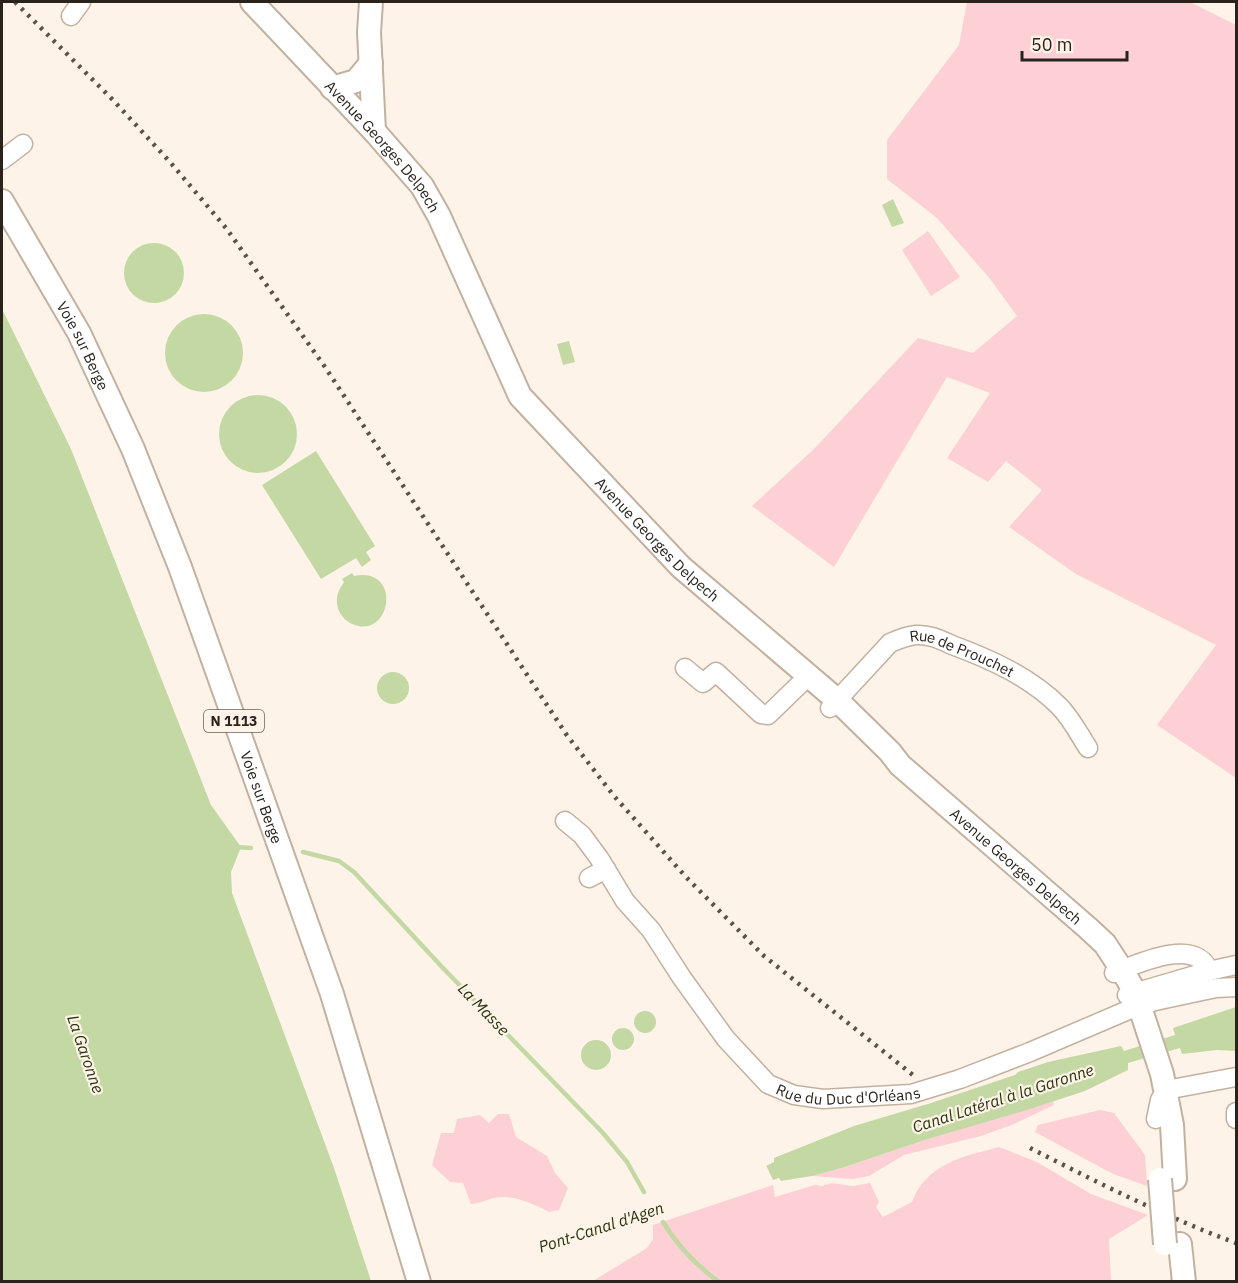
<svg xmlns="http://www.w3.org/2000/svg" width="1238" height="1283" viewBox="0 0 1238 1283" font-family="'IBM Plex Sans',sans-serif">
	<rect width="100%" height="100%" fill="#fef3e8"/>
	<!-- green -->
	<g fill="#fdd0d6">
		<path d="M967,2H1190L1236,25V778L1157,725L1216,645L1076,574L1009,527L1042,490L1006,461L988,482L947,458L990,393L947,377L834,567L752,506L814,449L918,338L973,353L1017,316L991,280L937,218L887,179V140L959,45Z"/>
		<path d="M928,231L960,277L931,296L902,250Z"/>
		<path d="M1053,1101L1054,1105L1014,1124L981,1136L904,1155L869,1176L853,1179L812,1176L845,1167L925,1140Z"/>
		<path d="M1100,1110L1114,1113L1145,1155L1147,1186L1113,1174L1035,1132L1038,1125Z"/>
		<path d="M498,1114H509L516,1137L547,1156L555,1173L568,1188L559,1210L549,1212C533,1204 513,1194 494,1198C486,1200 480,1203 471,1204L463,1183L450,1182L432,1165L441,1133H454L457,1119L480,1115L489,1123Z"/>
		<path d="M999,1147L1037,1162L1091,1194L1148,1215L1109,1239L1111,1281H593L647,1248L653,1239V1225L773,1185L775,1197L815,1185L822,1186L832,1183L853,1186L870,1183L879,1202L876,1207L883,1217L912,1202C926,1164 964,1156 999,1147Z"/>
	</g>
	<!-- water -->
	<g fill="#c3d8a3">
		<path d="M893,199L904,223L892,227L882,205Z"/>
		<circle cx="154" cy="273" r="30"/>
		<path d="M2,309L71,449L211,805L241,847L231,872L232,893L334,1168L371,1281H2Z"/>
		<circle cx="204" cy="353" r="39"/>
		<path d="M569,341L575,362L563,365L557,344Z"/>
		<circle cx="258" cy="434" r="39"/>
		<path d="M316,451L375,546L366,552L371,560L362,567L356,558L321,579L262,485Z"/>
		<path d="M352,573L354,576C404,566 391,644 350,623C343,619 338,612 337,604C336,596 339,589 344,582L342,579Z"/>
		<circle cx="393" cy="688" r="16"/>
		<path d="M1236,1007V1051L1217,1050L1182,1054L1180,1048L1128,1063V1070L1085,1091L1030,1109L925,1140L845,1167L812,1176L781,1181L779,1178L458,1281L768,1165L774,1162V1158L854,1126L931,1103L1015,1075L1018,1072L1048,1062L1121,1046L1124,1051L1175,1035L1173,1028Z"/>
		<circle cx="645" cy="1022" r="11"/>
		<circle cx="623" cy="1039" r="11"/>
		<circle cx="596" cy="1055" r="15"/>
	</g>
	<!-- pier -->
	<path fill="#fef3e8" d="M765,1163L773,1180L772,1184L468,1282H404L407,1279Z"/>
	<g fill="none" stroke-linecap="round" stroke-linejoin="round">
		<!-- stream -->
		<g stroke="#c3d8a3" stroke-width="4.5">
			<path d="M236,847L251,848"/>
			<path d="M303,852L339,861L354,872L442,967L603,1133L627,1162L644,1192"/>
			<path d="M663,1222C678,1247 696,1265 719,1282"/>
		</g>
		<!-- minor casing -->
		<g stroke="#c2b19f" stroke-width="21">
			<g id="minor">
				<path d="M71,16L81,2"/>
				<path d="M2,160L23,144"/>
				<path d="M685,668L703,683L716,672L761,714L768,715L801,683"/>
				<path id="s1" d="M830,708L890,643C899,639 906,636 916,635C929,634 941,640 952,645C990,659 1030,677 1059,706C1071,718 1079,734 1088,748"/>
				<path id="s2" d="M565,821L582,835L599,858L625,901L651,930L682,978L726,1039L768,1084L794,1095L823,1099L911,1094L960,1079L1030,1052L1133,1008L1155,1001L1216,988L1236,987"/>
				<path d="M589,878L606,869"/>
				<path d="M1114,973C1137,964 1196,936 1209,971"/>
				<path d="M1127,995L1209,971L1236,965"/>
				<path d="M1236,1112V1119"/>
				<path d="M1156,1119L1160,1100L1166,1090L1236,1077"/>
			</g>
		</g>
		<!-- major casing -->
		<g stroke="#c2b19f" stroke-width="26">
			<g id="major">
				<path id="s3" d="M252,2L374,131L422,186L439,216L520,396L681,567L837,700L890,752L900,765L1089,929L1105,944L1122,970L1135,992L1162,1074L1172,1125L1175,1179"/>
				<path d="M371,2L369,32L374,131"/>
				<path d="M332,88L356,81L371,63"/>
				<path id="s4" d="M2,201L79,333L133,449L180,567L332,994L419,1282"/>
				<path d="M1180,1244L1184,1282"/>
			</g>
		</g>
		<!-- minor -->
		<use href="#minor" stroke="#fff" stroke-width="18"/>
		<!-- major -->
		<use href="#major" stroke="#fff" stroke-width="22"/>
		<!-- rail -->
		<g stroke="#59524a" stroke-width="4.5" stroke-dasharray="3 6" stroke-linecap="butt">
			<path d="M15,2L112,99L170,162L226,228L325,367L566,734L614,796L686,877L764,956L913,1075"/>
			<path d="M1030,1148C1097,1182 1165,1217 1236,1243"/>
		</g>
		<!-- major-bridge casing -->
		<g stroke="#c2b19f" stroke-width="26" stroke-linecap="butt">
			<path id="major-bridge" d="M1160,1179L1165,1244"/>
		</g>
		<!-- major-bridge -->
		<use href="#major-bridge" stroke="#fff" stroke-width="22"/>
	</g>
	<g text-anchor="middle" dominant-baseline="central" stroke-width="4.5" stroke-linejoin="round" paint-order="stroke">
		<!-- shield labels -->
		<rect fill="#fef3e8" stroke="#6a6159" stroke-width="1.5" x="204" y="710" width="60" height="22" rx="4.5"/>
		<g font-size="14" font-weight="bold" fill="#2a231c">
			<text x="234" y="721">N 1113</text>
		</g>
		<!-- street labels -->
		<g font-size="15" fill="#2a231c" stroke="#fef3e8">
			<text stroke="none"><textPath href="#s3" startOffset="195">Avenue Georges Delpech</textPath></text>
			<text stroke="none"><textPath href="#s4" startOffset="166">Voie sur Berge</textPath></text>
			<text stroke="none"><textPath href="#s3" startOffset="681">Avenue Georges Delpech</textPath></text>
			<text stroke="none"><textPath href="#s1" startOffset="165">Rue de Prouchet</textPath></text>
			<text stroke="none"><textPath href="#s4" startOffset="652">Voie sur Berge</textPath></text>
			<text stroke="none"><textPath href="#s3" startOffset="1167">Avenue Georges Delpech</textPath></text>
			<text stroke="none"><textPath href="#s2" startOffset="416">Rue du Duc d'Orléans</textPath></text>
		</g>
		<!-- water labels -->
		<g font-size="16" font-style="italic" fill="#28350e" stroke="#fef3e8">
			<text transform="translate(484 1009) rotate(46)">La Masse</text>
			<text transform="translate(86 1054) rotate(71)">La Garonne</text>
			<text transform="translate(1003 1098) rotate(-18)">Canal Latéral à la Garonne</text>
			<text transform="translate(601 1227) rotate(-18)">Pont-Canal d'Agen</text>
		</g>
	</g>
	<!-- border -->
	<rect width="1238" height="1283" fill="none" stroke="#2a231c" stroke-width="6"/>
	<!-- scale -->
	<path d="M1022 51v9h105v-9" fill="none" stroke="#2a231c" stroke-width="3"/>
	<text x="1031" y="51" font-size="18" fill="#2a231c" stroke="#fef3e8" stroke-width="4.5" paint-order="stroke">50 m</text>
</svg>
